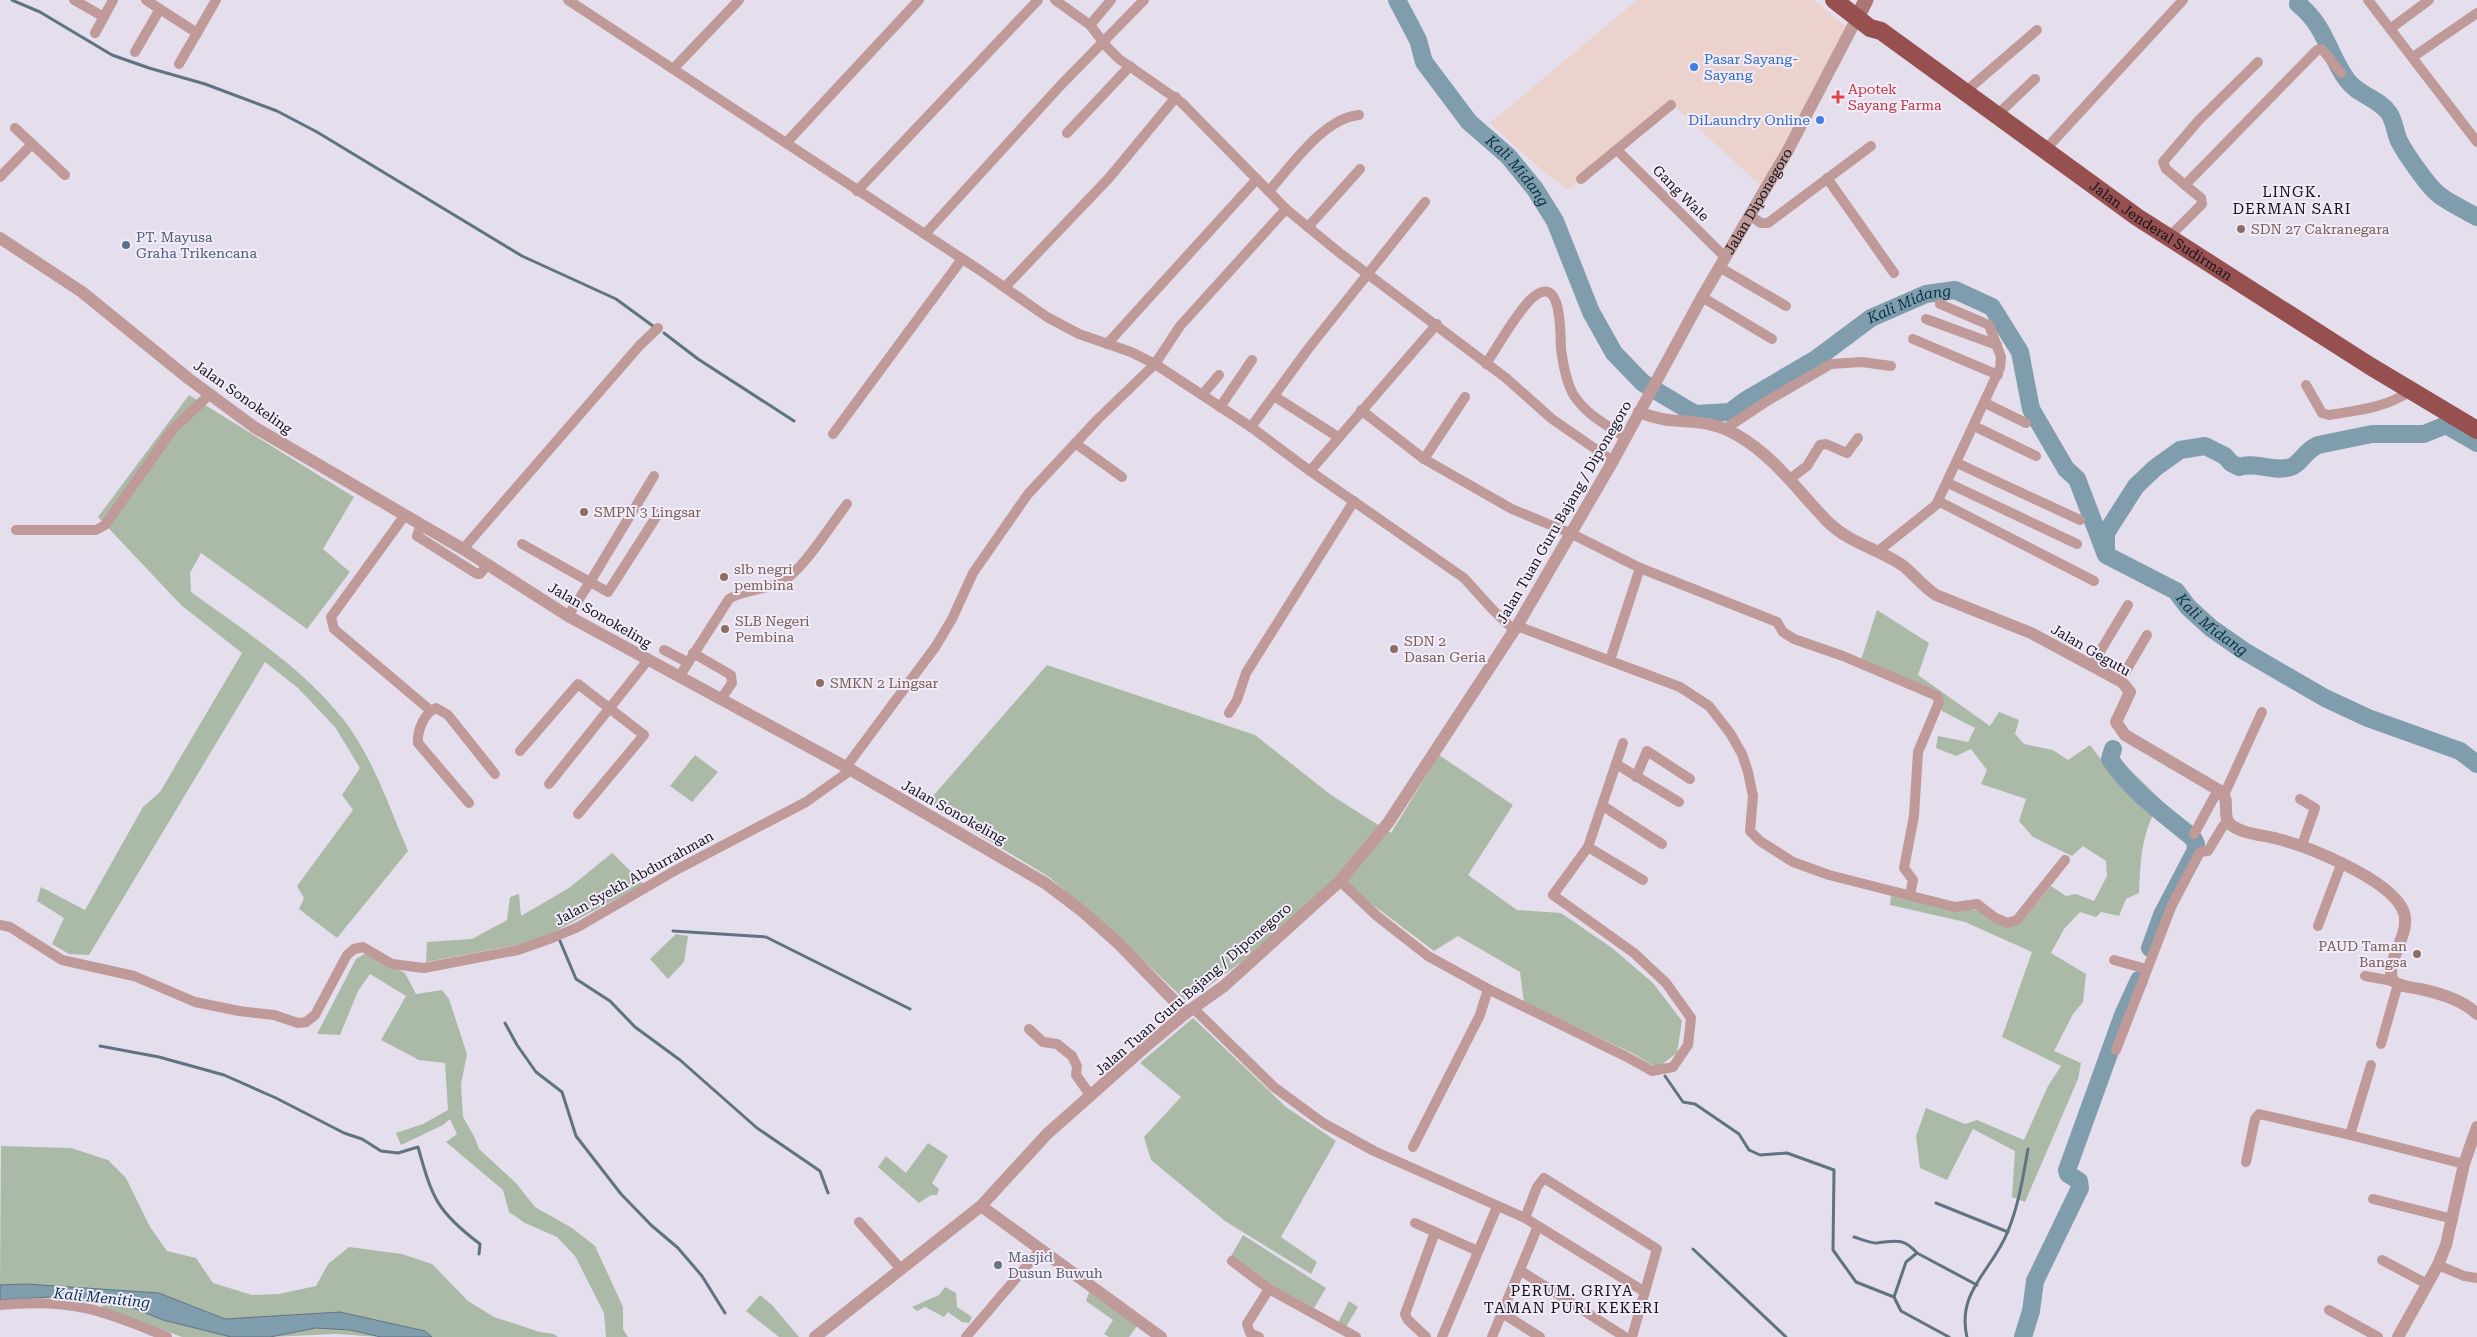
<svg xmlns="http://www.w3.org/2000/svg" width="2477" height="1337" viewBox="0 0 2477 1337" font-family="'Roboto Serif',serif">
	<rect width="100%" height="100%" fill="#e5dfed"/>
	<!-- commercial -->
	<path fill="#ebd2cc" d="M1637,0H1814L1849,29L1763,188L1672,104L1568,190L1537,166L1490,123Z"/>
	<!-- green -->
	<g fill="#aabaa7">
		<path d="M189,395L354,497L323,549L350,572L307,629L201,553L190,573L191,592C243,630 302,667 343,719C373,757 389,807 408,851L337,938L299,909L304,898L297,886L353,810L342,795L360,768L335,727L298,688L265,662L89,955L69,954L52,944L64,918L37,901L41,887L85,910L143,807L160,792L242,653L181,605L98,517Z"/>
		<path d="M1877,610L1929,643L1918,675L1990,726L1999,712L2019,720L2015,734L2024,744L2053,750L2068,760L2090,745L2103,762H2122L2161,800C2141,833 2141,856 2139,893L2126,899L2119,916L2101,912L2096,917L2080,912L2064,929L2051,953L2086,974L2083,1002L2073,1014L2054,1051L2081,1063L2078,1079L2025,1202L2012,1197L2015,1151L1973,1129L1947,1180L1920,1168L1916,1136L1926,1108L1965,1124L1977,1120L2024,1140L2048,1086L2061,1066L2002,1037L2032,952L1965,922L1890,905L1891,896L1959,910H1979L2021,922L2051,886L2066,896L2076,894L2094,901L2107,876L2106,861L2083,846L2072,856L2033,837L2019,821L2026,799L1981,784L1987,770L1971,749L1956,756L1936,748L1938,736L1968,742L1975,728L1942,711L1939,694L1861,660Z"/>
		<path d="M1047,665L1255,735L1331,795L1391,833L1439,755L1513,805L1468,875L1517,910L1561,913L1612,948L1653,983L1682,1021L1677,1053L1657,1068L1632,1053L1524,1002L1520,972L1458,936L1434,951L1336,877L1251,955L1187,1002L1120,938L1049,877L927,803Z"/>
		<path d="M695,755L718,772L692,802L670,786Z"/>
		<path d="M612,853L644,884L552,933L527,943L426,962L427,942L472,939L507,920L510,897L519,894L521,916L569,888Z"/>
		<path d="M676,934L688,936L684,962L668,979L650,959Z"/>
		<path d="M366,953L405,973L416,994L442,990L449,999L467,1054L461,1084L463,1117L474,1136L479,1149L516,1183L535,1207L572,1228L595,1246L623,1307V1329L628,1337H606L604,1313L575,1256L557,1237L525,1223L509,1212L503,1190L446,1142L457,1134L450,1119L443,1125L401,1145L396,1133L423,1124L448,1110L445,1063L419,1060L381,1040L406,996L370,974L358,991L340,1035L317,1034L356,959Z"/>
		<path d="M1193,1018L1286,1107L1336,1141L1281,1237L1317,1262L1311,1274L1225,1221L1151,1160L1144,1137L1181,1097L1140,1063Z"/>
		<path d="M928,1143L948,1156L932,1183L939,1189L937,1195H931L919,1203L878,1167L886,1156L906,1173Z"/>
		<path d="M1,1146L71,1148L108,1160L126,1178L150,1227L167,1251L196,1258L213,1283L252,1295L279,1294L316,1286L328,1264L349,1247L402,1254L432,1264L468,1301L494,1317L540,1332L554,1334L558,1337H432L425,1331L340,1312L225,1319L159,1293L26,1284L0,1285Z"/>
		<path d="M1243,1235L1326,1288L1314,1308L1272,1285L1231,1256Z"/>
		<path d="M945,1287L956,1293L957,1307L972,1317L969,1323L962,1322L948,1312L944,1317L925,1307L917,1311L912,1307L939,1295Z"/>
		<path d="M1090,1290L1137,1326L1129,1337H1109L1104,1334L1113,1320L1086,1301Z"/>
		<path d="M760,1295L772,1305L799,1337H779L746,1311Z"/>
		<path d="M1349,1301L1358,1307L1346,1327L1338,1323Z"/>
		<path d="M103,1303L131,1307L163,1320L231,1337H182L102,1308Z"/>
		<path d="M316,1328L350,1330L381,1337L336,1334L270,1337Z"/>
	</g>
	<!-- water -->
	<path fill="#809dae" stroke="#607381" d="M26,1284L159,1293L225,1319L340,1312L425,1331L432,1337H381L350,1330L316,1328L270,1337H231L163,1320L131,1307L51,1297L0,1300V1285Z"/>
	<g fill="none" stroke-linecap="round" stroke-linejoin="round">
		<!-- stream -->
		<g stroke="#607381" stroke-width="3">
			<path d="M12,0L40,12L112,55L149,68L205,84L277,111L317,132L522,256L616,299L653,326"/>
			<path d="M664,333L698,359L794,421"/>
			<path d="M673,931L766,937L910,1009"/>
			<path d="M560,941L576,979L610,1001L635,1027L680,1060L757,1128L820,1171L828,1193"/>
			<path d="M505,1023L517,1045L536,1072L562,1092L576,1136L621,1194L651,1225L678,1248L702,1276L725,1313"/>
			<path d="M100,1046L159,1057L224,1075L276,1098L344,1133L362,1139L381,1151L398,1153L418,1147C432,1197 436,1211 480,1244L479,1254"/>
			<path d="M1665,1076L1683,1102L1695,1104L1739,1134L1749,1150L1760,1155L1787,1153L1834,1170L1833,1250L1856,1282L1894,1297"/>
			<path d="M1936,1203L2008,1232"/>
			<path d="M1854,1237C1861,1239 1870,1243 1877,1243C1895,1241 1903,1237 1917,1253L1977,1285"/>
			<path d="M1693,1249L1786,1337"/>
			<path d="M1917,1253L1906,1262L1894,1297L1901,1311L1949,1337"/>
			<path d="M1967,1337C1956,1291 1993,1270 2008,1231C2019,1204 2023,1177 2028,1149"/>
		</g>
		<!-- river -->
		<g stroke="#809dae" stroke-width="18">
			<path id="s1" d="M1397,0L1418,40L1424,62L1469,122L1508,156L1535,189L1555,221L1591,312L1614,353L1643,383L1695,414L1730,412L1746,400L1816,359L1871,318L1926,294L1955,290L1992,307L2020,352L2031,409L2066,469L2077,479L2106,555L2176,591L2188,607L2211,628L2244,651L2325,698L2368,718L2460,751L2477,764"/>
			<path d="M2299,0L2298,4C2326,26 2328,54 2347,80C2358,95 2378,98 2389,113C2395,122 2395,133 2399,141C2405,153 2428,186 2438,194C2446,201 2466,211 2477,217"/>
			<path d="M2106,550V533L2136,486L2155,468L2180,450L2205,446L2225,456L2231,463L2239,467C2256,461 2273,473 2291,467C2301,464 2304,451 2318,445L2372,434H2424L2446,425L2477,443"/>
			<path d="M2113,749L2110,759C2132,792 2163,813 2193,838L2196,844L2195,852L2162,915L2150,948"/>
			<path d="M2023,1337L2031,1311L2035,1281L2080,1188L2079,1181L2068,1174L2067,1170L2123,1015L2139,980"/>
		</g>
		<!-- minor -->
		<g stroke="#bf9a98" stroke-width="10">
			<path d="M74,0L104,17"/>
			<path d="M146,0L197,33"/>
			<path d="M568,0L981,271L1047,317L1079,334L1131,352L1155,364L1251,427L1310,471L1464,578L1492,609L1514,630"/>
			<path d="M1055,0L1090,25L1107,47L1119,59L1181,102L1286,209L1341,254L1506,378L1552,419L1613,461"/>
			<path d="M2368,0L2477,142"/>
			<path d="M1090,25L1111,0"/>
			<path d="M2390,29L2429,0"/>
			<path d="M95,33L113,0"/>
			<path d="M135,52L160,9"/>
			<path d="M2413,57L2477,13"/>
			<path d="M179,64L216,0"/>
			<path d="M673,69L739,0"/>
			<path d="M1965,92L2037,30"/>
			<path d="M1997,115L2035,79"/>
			<path d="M15,128L65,175"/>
			<path d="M1067,133L1130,66"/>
			<path d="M786,143L919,0"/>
			<path d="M1617,150L1725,257"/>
			<path d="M2045,150L2183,0"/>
			<path d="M0,177L32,144"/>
			<path d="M1827,178L1894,273"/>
			<path d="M1581,179L1671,105"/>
			<path d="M2185,185L2166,169L2163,162L2199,120L2258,62"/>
			<path d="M857,191L1038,0"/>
			<path d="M1269,191C1292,165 1324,118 1359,115"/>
			<path d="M1749,215L1761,223H1768L1871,146"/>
			<path d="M1308,227L1360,169"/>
			<path d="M925,234L1060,86L1144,0"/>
			<path d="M2168,238L2202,204L2201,198L2185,185L2317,50L2322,49L2341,73"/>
			<path d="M1719,267L1786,306"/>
			<path d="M1005,287L1109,178L1176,97"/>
			<path d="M1702,297L1772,339"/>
			<path d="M1926,319L1997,345"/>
			<path d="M1913,339L1998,375"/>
			<path d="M1107,344L1257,179"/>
			<path d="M1486,364C1500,343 1513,318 1530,300C1563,268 1560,335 1561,349C1563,364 1566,381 1573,394C1585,414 1607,425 1626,438"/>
			<path d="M2306,385L2322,413L2329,415C2358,410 2386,408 2410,391"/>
			<path d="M1202,395L1219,375"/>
			<path d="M1274,396L1338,437"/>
			<path d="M1985,403L2026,423"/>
			<path d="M1220,407L1252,360"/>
			<path d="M1361,410L1424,459L1512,509L1570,533L1640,568L1777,622L1783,632L1794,639L1843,656L1937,696L1939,702L1918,752L1914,816L1904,868L1913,880L1910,895"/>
			<path d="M1974,426L2036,456"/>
			<path d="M1251,427L1308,349L1425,202"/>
			<path d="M1725,429L1767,401L1831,364L1862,362L1891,366"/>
			<path d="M833,434L962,259"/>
			<path d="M1075,443L1122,477"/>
			<path d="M1424,459L1465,397"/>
			<path d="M1957,463L2080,520"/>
			<path d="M1310,471L1437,324"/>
			<path d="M1790,479L1807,466L1820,445L1826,444L1847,453L1858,438"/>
			<path d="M1948,483L2077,544"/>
			<path d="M1938,501L2094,581"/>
			<path d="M405,515L331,617L334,629L430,710"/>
			<path d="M421,525L417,536L477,574H480L487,565"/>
			<path d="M16,530H96L105,525L173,429L210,394"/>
			<path d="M522,544L590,582L654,476"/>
			<path d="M463,549L640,345L658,328"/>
			<path d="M1877,552L1936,505L2000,368L2001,357L1989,325L1940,304"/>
			<path d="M568,616L590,582L608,592L658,514"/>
			<path d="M1517,626L1680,687L1709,706L1730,733L1742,754L1748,772L1753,796L1750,831L1760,841L1793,862L1829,875L1955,907L1977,904L1994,917L2007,923L2017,920L2065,860"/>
			<path d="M664,650L687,662"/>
			<path d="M693,653L731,675L732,683L721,699"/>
			<path d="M1610,660L1640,568"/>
			<path d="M2092,665L2128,605"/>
			<path d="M679,677L729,599C743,589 765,591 783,581C803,570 832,523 847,504"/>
			<path d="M2120,681L2147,635"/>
			<path d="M1229,713L1237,700L1246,673L1354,501"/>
			<path d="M520,751L578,684L644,735L578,814"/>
			<path d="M1616,764L1679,802"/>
			<path d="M846,767L936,646L952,619L973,573L1028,494L1098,419L1155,364L1180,326L1286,209"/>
			<path d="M1636,777L1647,751L1690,779"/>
			<path d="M549,784L648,660"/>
			<path d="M2224,795L2262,712"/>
			<path d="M2300,799L2315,808L2302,845"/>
			<path d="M469,803L418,743C417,731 424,713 436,708L448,715L495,774"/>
			<path d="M1603,806L1662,844"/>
			<path d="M2194,834L2218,790"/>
			<path d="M1588,847L1643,880"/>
			<path d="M1340,881L1377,916L1428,956L1488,989L1627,1057L1652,1071L1673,1067L1688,1045L1691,1018L1666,983L1634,953L1553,895L1588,847L1623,743"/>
			<path d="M0,925L10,927L62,960L134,976L195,1002L239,1011L274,1015L298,1023L306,1022L315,1015L347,955L354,949L363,947L392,964L424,968L518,950L552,938L578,927L676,870L806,802L851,770"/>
			<path d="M2318,926L2342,862"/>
			<path d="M2114,960L2146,969"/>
			<path d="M2365,976L2393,981"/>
			<path d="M1193,1008L1274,1087L1323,1123L1374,1151L1525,1218L1645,1292"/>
			<path d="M1029,1029L1043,1042L1057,1044L1072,1056L1077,1066L1076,1075L1091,1096"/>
			<path d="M2381,1044L2398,984"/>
			<path d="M2116,1050L2172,905L2200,852L2208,851L2223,826L2228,822"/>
			<path d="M2371,1065L2350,1135L2464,1164"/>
			<path d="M1413,1147L1480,1015L1488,989"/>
			<path d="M2246,1162L2255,1119L2259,1114L2350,1135"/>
			<path d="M2373,1199L2453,1219"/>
			<path d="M1525,1218L1537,1187L1544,1178L1657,1249L1632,1337"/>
			<path d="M859,1222L901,1269"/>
			<path d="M1415,1223L1478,1251"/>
			<path d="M2382,1260L2427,1284"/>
			<path d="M1232,1261L1269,1289L1356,1337"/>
			<path d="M2438,1265L2464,1276L2477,1278"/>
			<path d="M1521,1271L1625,1337"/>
			<path d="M0,1305C70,1298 104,1310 167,1337"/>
			<path d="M2329,1310L2378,1337"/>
			<path d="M1502,1313L1540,1337"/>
			<path d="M966,1337L1041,1249"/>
			<path d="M1259,1337L1250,1333L1247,1324L1269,1289"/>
			<path d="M1426,1337L1408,1320L1405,1314L1435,1232"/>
			<path d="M1442,1337L1497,1207"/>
			<path d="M1492,1337L1538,1226"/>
		</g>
		<!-- tertiary -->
		<g stroke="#bf9a98" stroke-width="12">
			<path d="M0,238L82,292L189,379L254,427L463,549L568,616L846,767L1045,883L1082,911L1119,944L1186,1013"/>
			<path d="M1639,412C1676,428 1701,414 1737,435C1774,456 1798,491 1827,521C1850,544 1877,548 1902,565C1914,574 1923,587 1936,595L2031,633L2122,682L2130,692L2116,722L2125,735L2222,792C2230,801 2222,816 2230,824C2241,834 2264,835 2278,839C2310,847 2386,878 2402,908C2415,932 2383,961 2393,981C2401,987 2410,987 2420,989C2439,993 2463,1000 2477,1014"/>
			<path d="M981,1206L1161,1337"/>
			<path id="s2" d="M815,1337L981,1206L1047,1134L1144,1048L1186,1013L1224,986L1340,881L1388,823L1517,626L1613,461L1702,297L1787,152L1857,18"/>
			<path d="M2398,1337L2438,1265L2446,1245L2464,1164L2477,1127"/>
		</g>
		<!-- secondary -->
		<path stroke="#ac7674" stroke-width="15" d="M1857,18L1866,0"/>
		<!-- trunk -->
		<path stroke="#965050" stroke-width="18" id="s3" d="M1834,0L1870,28L1881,31L2137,217L2370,366L2477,430"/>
	</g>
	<!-- markers -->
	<g fill="#3f7fe0" stroke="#f2ecfa" stroke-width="2">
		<circle cx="1694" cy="67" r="5"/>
		<circle cx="1820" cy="120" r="5"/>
	</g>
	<path fill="#e0444e" stroke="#f2ecfa" stroke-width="2" d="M1835.5 89.5h5v5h5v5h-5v5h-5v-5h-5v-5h5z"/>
	<g fill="#8d6e63" stroke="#f2ecfa" stroke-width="2">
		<circle cx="2241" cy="229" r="5"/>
		<circle cx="584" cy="512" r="5"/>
		<circle cx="724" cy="577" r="5"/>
		<circle cx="725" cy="629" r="5"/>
		<circle cx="1394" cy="649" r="5"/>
		<circle cx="820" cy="683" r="5"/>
		<circle cx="2417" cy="954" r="5"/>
	</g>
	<circle fill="#5c6f8a" stroke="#f2ecfa" stroke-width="2" cx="126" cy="245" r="5"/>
	<circle fill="#6b7280" stroke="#f2ecfa" stroke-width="2" cx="998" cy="1265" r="5"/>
	<g text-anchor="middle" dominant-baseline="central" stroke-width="4" stroke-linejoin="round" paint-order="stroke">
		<!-- shop labels -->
		<g font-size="14" fill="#366cbe" stroke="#f2ecfa" text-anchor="start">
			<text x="1704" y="59">Pasar Sayang-<tspan x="1704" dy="16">Sayang</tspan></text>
			<text x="1810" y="120" text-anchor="end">DiLaundry Online</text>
		</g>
		<!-- health labels -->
		<g font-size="14" fill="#be3a42" stroke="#f2ecfa" text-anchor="start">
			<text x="1848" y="89">Apotek<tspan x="1848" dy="16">Sayang Farma</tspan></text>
		</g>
		<!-- street labels -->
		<g font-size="14" fill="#141217" stroke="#f2ecfa">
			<text transform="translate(1681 193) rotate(45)">Gang Wale</text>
			<text stroke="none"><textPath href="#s2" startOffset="1496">Jalan Diponegoro</textPath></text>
			<text stroke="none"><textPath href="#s3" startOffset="401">Jalan Jenderal Sudirman</textPath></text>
			<text transform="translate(243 397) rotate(35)">Jalan Sonokeling</text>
			<text transform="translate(1564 512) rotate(-60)">Jalan Tuan Guru Bajang / Diponegoro</text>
			<text transform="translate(600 615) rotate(30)">Jalan Sonokeling</text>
			<text transform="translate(2091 650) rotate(30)">Jalan Gegutu</text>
			<text transform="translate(954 812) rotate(29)">Jalan Sonokeling</text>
			<text transform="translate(634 878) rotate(-29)">Jalan Syekh Abdurrahman</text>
			<text transform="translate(1193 989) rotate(-41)">Jalan Tuan Guru Bajang / Diponegoro</text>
		</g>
		<!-- education labels -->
		<g font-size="14" fill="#785e54" stroke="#f2ecfa" text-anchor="start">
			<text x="2251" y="229">SDN 27 Cakranegara</text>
			<text x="594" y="512">SMPN 3 Lingsar</text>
			<text x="734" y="569">slb negri<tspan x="734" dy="16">pembina</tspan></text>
			<text x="735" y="621">SLB Negeri<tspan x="735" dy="16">Pembina</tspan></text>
			<text x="1404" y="641">SDN 2<tspan x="1404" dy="16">Dasan Geria</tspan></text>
			<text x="830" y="683">SMKN 2 Lingsar</text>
			<text x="2407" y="946" text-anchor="end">PAUD Taman<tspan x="2407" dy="16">Bangsa</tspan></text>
		</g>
		<!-- service labels -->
		<g font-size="14" fill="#4e5e75" stroke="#f2ecfa" text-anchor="start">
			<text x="136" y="237">PT. Mayusa<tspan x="136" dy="16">Graha Trikencana</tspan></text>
		</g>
		<!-- worship labels -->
		<g font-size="14" fill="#5b616d" stroke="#f2ecfa" text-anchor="start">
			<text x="1008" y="1257">Masjid<tspan x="1008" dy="16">Dusun Buwuh</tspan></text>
		</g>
		<!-- water labels -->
		<g font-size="15" font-style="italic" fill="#063144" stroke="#f2ecfa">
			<text stroke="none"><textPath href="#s1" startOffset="212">Kali Midang</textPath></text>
			<text stroke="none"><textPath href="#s1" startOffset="768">Kali Midang</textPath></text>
			<text stroke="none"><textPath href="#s1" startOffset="1262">Kali Midang</textPath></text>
			<text transform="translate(102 1298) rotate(6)">Kali Meniting</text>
		</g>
		<!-- neighbourhood labels -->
		<g font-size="15" letter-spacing="1" fill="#141217" stroke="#f2ecfa">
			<text x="2292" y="192">LINGK.<tspan x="2292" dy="17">DERMAN SARI</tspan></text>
			<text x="1572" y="1291">PERUM. GRIYA<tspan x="1572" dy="17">TAMAN PURI KEKERI</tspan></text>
		</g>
	</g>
</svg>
